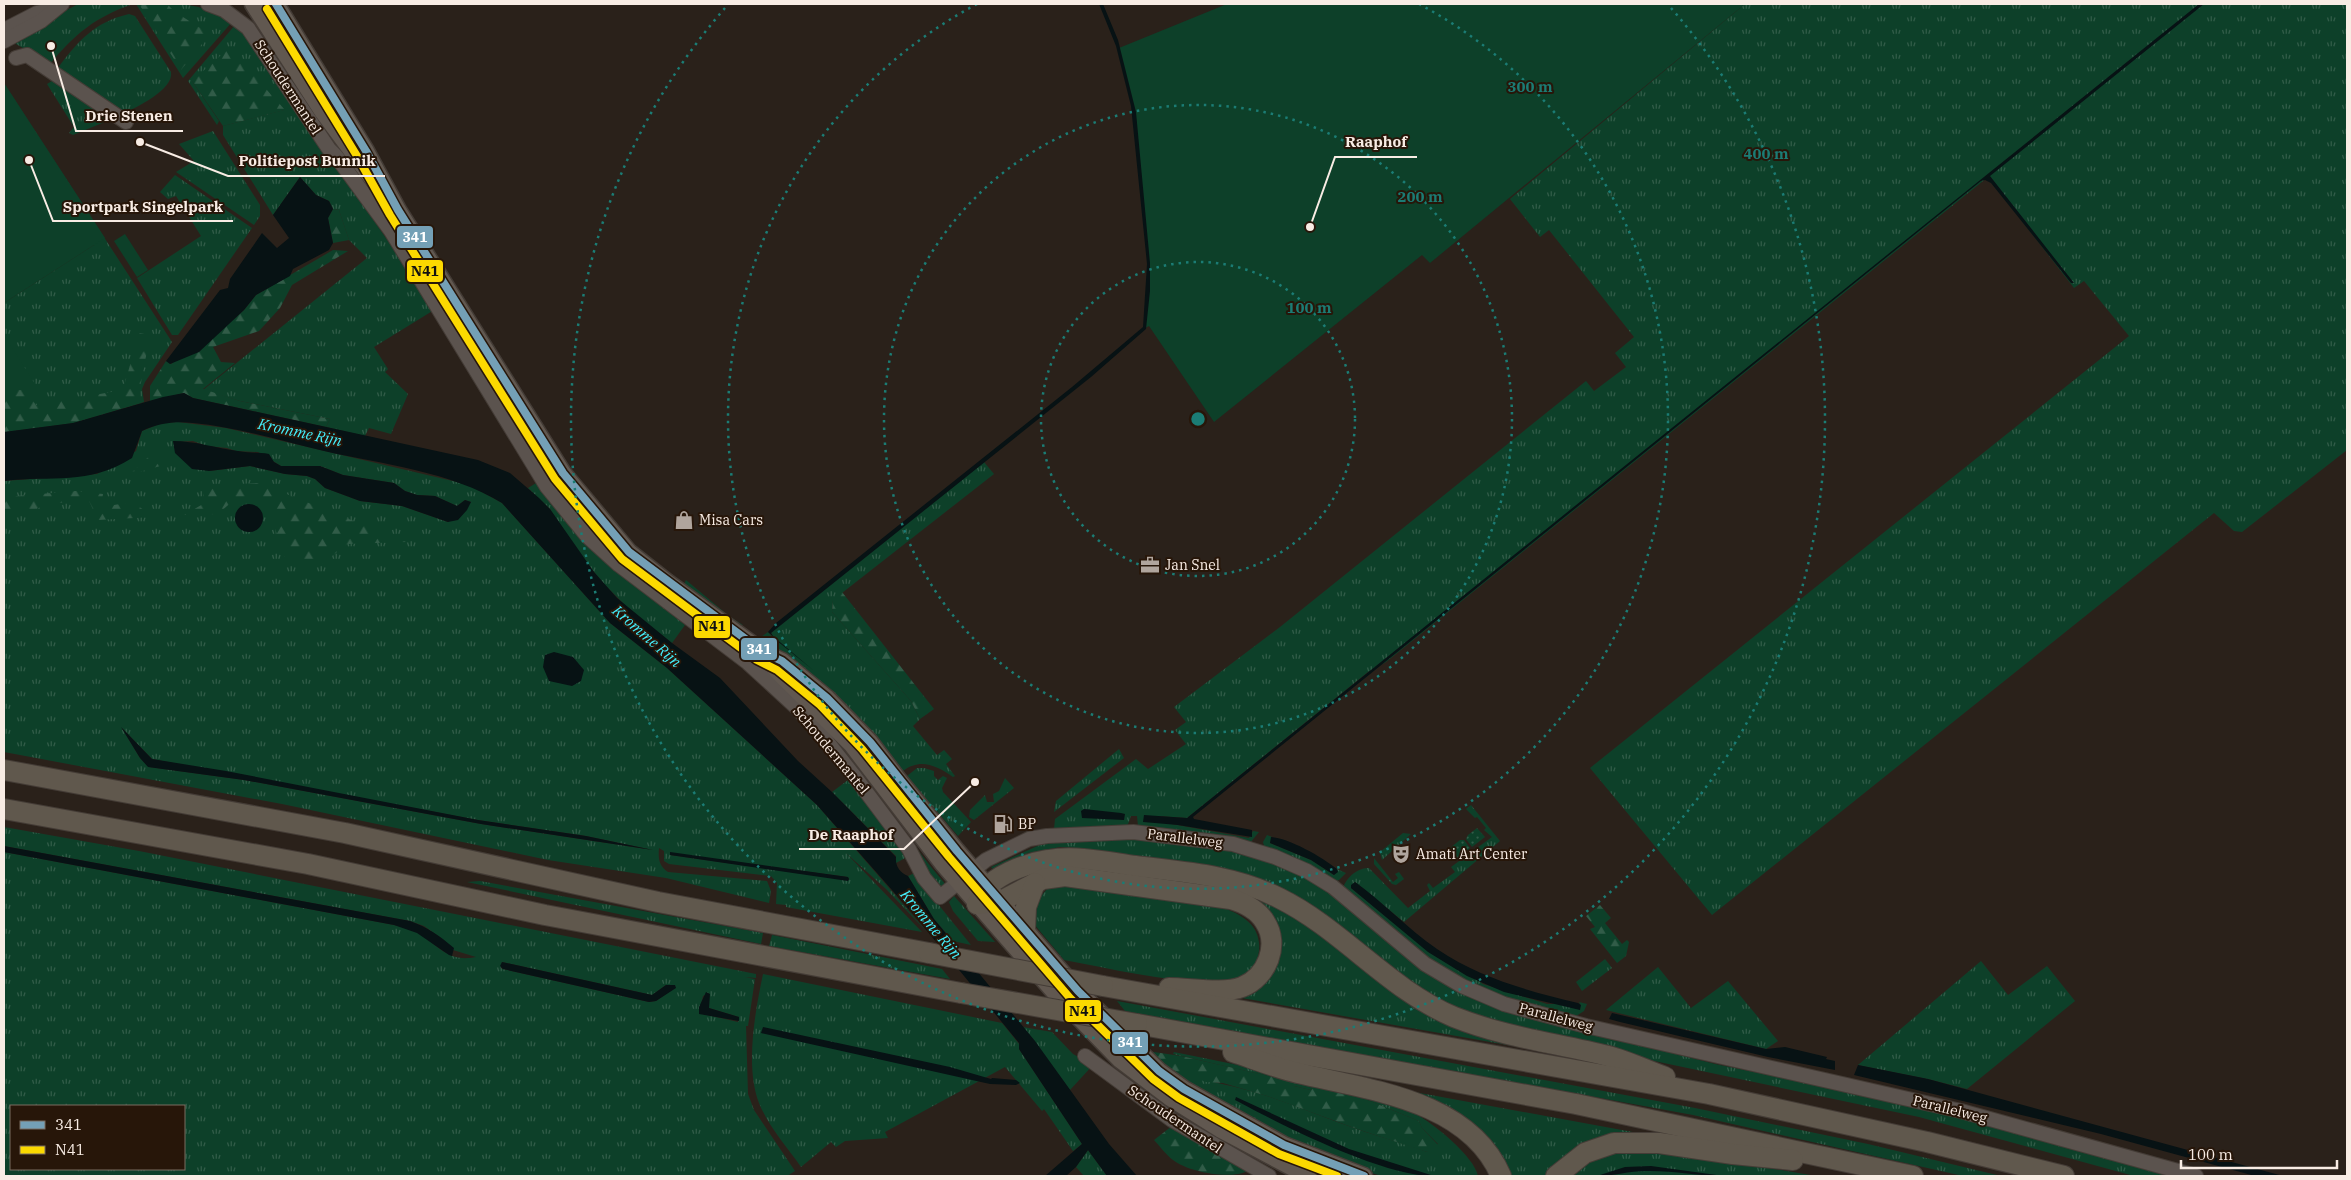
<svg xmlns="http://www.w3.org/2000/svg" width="2351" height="1180" viewBox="0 0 2351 1180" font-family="'IBM Plex Serif',serif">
	<defs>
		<pattern id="grass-tufts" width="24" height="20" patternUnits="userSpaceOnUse" patternTransform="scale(1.25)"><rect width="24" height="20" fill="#0d4029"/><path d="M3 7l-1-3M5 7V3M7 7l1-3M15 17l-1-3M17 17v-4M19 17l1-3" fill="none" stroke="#315c48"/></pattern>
		<pattern id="forest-firs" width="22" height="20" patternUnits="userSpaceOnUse" patternTransform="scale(1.25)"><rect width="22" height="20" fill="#0d4029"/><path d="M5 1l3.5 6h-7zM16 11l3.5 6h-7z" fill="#315c48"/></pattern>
		<pattern id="garden-dots" width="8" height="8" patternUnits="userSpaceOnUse" patternTransform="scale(1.25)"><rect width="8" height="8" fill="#0d4029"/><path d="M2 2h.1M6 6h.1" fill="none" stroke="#315c48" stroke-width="1.8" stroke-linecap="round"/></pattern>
	</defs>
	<rect width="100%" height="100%" fill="#2a211a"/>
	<!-- grass -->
	<g fill="url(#grass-tufts)" fill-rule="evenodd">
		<path d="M78,4H133C95,17 75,34 50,64L11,41Z"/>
		<path d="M136,4C174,4 198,0 232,22L183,78Z"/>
		<path d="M1745,4H2347V450L2242,532L2234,531L2214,513L1712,915L1590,768L2129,336L2084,281L2074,288L1988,177L1386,662L1368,672L1187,818L1159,816L1166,823L1249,838L1253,831L1259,832L1250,843L1138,826L1137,816H1131L1127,827L1054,829L1055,819L1136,759L1148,769L1186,744L1175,730L1186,722L1174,707L1280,627L1586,381L1594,391L1626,367L1615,353L1634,337L1549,230L1540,237L1510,199Z"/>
		<path d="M129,14L135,16L171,72C174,90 135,108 122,114L57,69C77,42 94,22 129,14Z"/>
		<path d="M235,25C260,48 275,81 294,109C342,176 390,241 434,310L374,347L388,369L385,372L408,394L391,434L369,428L365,436L326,427L330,419L240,401L203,390L367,258L349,240L339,210L333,209L329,201L316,195L300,177L273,215L223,135V126L284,110L192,81L219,121L217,125L188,81Z"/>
		<path d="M55,79L112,119L73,135L69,133L74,127L47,84Z"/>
		<path d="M4,83L172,342L145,382L142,389L144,402L73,423L4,432V303L94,245L47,166Z"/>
		<path d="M213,131L260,205V216L254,225L176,172L194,161L179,144Z"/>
		<path d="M175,175L252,228L178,335H172L137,278L201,236L176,196L168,199L160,192Z"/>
		<path d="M178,422L226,428L453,481L471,486L502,503L610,623L667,668L817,805L928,933L886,889L846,853L922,932L786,907V905L776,904L777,883L771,876L669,864L664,861V851L659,848C658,859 659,866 668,872L767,881L771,891L769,903L666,878L548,860L282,804L4,752V481L97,474L136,451L142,431L162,423ZM193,441L207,446L227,448L236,451L258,452L281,466H320L343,475L394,483L405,491L417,495L435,496L457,506L465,500L471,502L448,522L402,506L360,501L325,488L315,479L307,476L285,474L250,466L209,471L173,442ZM122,728L152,759L478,820L586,836L653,850L481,824L244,780L149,767L140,758ZM670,853L848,877L849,880L670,855Z"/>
		<path d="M984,462L994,474L833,600L832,612L911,701L920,719L913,726L937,755L944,750L952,759L946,764L955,776L953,777C936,765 920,758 903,771L855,716L816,678L753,631L761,637L768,632L774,639L771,633L773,631Z"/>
		<path d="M541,480L611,567L685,625L672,643L632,612L604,584L580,555L550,509L528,488Z"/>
		<path d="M686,580L729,616L743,625H741L683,586Z"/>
		<path d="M1119,749L1124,758L1054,812L1056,801Z"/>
		<path d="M842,752L931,867L946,885L938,887Z"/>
		<path d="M917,768H924L934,771V776L938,780L943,776L947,778L942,788L943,792L971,822L958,836L907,776Z"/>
		<path d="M852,777L858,793L907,857L896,863V856L832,792Z"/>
		<path d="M1005,778L1014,788L974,820L969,817L970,810L985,795L987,802H994L993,794L999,791Z"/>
		<path d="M1471,805L1500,841L1404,922L1355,882L1351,888L1384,915L1483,984L1547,1004H1580L1579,1002L1587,1004L1584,1011L1573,1018L1528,1007L1439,969L1343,890C1344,879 1358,867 1369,868L1408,908L1430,891L1427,885L1429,883L1433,888L1455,872L1451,867L1492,837L1484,830L1486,828L1477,817L1475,818L1466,809Z"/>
		<path d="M4,827L139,851L756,974V978L745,977L755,979L748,1026H746L748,1094L754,1110L795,1171L787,1176H4V852L394,925C402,927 410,928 417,932C438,945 448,963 476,957L453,950L441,938L424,926L410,921L4,846ZM502,962L652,995L666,985L676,987L656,1001L649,1002L503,969L501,968ZM709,993V1008L739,1017L738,1022L699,1013L703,996ZM11,1106H184V1169H11Z"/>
		<path d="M1403,833L1411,834L1382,860L1380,852Z"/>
		<path d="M1267,835L1272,837L1270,843L1311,860L1334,875L1337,869L1346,873L1339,880L1334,882L1265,849L1263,842Z"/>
		<path d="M1108,836L1197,843L1270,859L1324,886L1411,959L1535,1018L1715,1064L1922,1106L2177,1176H2134L1919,1117L1503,1029L1438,1003L1303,900L1257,877L1211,865L1074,848L1060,847L1028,853L993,869L991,867L1044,843Z"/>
		<path d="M1374,858L1393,882L1398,878L1395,874L1399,872L1404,879L1396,885L1392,884L1374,864Z"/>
		<path d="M1075,869L1234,886L1295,912L1431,1015L1468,1034L1513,1046L1236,997L1263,981L1262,909L1028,881L1027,876L1048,870Z"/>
		<path d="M917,872L938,904L971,945L953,941L934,919L908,876Z"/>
		<path d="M480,881L763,933L761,944L467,882Z"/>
		<path d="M1060,885L1224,908C1241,915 1257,923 1259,943C1261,959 1250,977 1234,982C1228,984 1218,982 1211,982C1162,981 1112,969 1064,960L1034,924V904L1048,888Z"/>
		<path d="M954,896L995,942L978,941L953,911L949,902Z"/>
		<path d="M772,935L942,969L950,979L769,946Z"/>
		<path d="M1605,959L1612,968L1582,991L1576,982Z"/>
		<path d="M1981,961L2008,995L2047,966L2075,1001L1967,1089L1928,1079L1858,1065Z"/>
		<path d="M1658,967L1691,1008L1728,981L1778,1041L1766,1049L1606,1010Z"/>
		<path d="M763,974L1002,1023L1019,1044V1049L1082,1144L1073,1151L1044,1109L1048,1105L1042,1111L1005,1067L885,1132L888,1138L845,1141L836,1147L831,1142L801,1167C787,1147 768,1126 759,1103C745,1067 755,1012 763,974Z"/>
		<path d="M1117,1001L1695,1108L1868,1144L2001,1176H1963L1693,1115L1125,1011Z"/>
		<path d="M1023,1027L1052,1032L1073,1054L1093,1065L1070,1090Z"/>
		<path d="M1174,1052C1238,1065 1301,1077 1363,1097C1379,1101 1400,1104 1414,1113C1433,1123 1474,1156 1478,1176H1382L1371,1173L1296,1143L1193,1087L1155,1059C1190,1081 1229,1083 1267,1096C1297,1106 1327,1119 1357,1129C1380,1137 1404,1143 1427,1152L1438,1144L1422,1128L1419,1121L1365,1099L1312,1086L1311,1090L1294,1086V1082L1173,1054Z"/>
		<path d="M1409,1091L1649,1135L1547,1176H1511L1495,1146L1480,1130Z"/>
		<path d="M1088,1150L1107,1176H1084L1076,1167Z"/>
		<path d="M1673,1152L1816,1176H1572C1595,1146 1640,1153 1673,1152Z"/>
	</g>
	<!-- forest -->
	<g fill="url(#forest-firs)">
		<path d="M139,4H167L175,12L210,34L181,70Z"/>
		<path d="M229,48L285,110L223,126L192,81Z"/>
		<path d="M333,209L339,210L349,240L333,243L328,218Z"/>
		<path d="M333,250L348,251L292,285L280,308L259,331L213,347L221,362L235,363L203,389L240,401L330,419L326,427L193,398L184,393L150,401V386L166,361L171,364L229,323L244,310L256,295Z"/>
		<path d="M139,333L150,335L140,388L141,403L73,423L4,432V390H26L36,405L123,390Z"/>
		<path d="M158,448L167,464L129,475Z"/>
		<path d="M259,483L406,542L347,544L322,564L285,557L265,500L236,498L218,514L184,515L203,504L204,486Z"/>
		<path d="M76,491L103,494L101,507L133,502L153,517L98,520L89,501L56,503L4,518V497Z"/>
		<path d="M842,592L934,709L920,719L911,701L832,612L833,599Z"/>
		<path d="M1600,905L1611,918L1605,923L1622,944L1627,940L1629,942L1626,956L1617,963L1590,929L1595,927L1586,916Z"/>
		<path d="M1147,1051L1181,1056L1295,1082L1294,1086L1311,1090L1312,1086L1365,1099L1419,1121L1422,1128L1439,1146L1437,1150L1427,1152L1357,1129L1267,1096L1223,1083L1206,1082L1170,1069Z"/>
		<path d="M1172,1126L1247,1171C1231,1180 1188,1172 1173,1160C1166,1155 1160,1146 1154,1140Z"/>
	</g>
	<!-- park -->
	<g fill="#0d4029">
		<path d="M1227,4H1745L1430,263L1422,255L1214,422L1149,326L1145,328L1148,259L1133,107L1119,48Z"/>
		<path d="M4,83L105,238L4,303Z"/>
		<path d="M125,234L148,270L137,277L114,241Z"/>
		<path d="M4,335L35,384L26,390H4Z"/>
	</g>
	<!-- garden -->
	<g fill="url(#garden-dots)">
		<path d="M1477,828L1485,837L1472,847L1466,839L1468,835Z"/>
		<path d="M1460,840H1464L1470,848L1458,859L1450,848Z"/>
	</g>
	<!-- water -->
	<g fill="#071214">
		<path d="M1099,4H1103L1118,40L1136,112L1150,263V291L1146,329L1091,377L771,633L776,640L813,670L768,632L776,623L1072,387L1143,327L1147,264L1131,106L1116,46Z"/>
		<path d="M2199,4H2204L1990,176L2074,283H2071L1991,183L1985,180L1981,181L1193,817L1194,819L1252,830V837L1178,825L1143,822L1144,815L1187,818Z"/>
		<path d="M300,177L316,195L329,201L333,209L328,218L333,243L329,250L293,269L290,276L256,295L244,310L199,352L170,364L166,361L220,290L228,288L230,279L262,233L277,248L289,238L273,215Z"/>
		<path d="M184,393L193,398L478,460L510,473L539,498L550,509L594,572L617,598L672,643L720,678L798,761L832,792L896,857C895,866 900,873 908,876L934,919L1035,1041L1109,1144L1137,1176H1107L1088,1150L1076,1167L1066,1176H1045L1082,1144L1019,1049V1043L914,915L817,805L667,668L610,623L502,503C452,472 382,464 324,451C281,441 237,427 193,423C175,421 159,423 142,431L132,458C88,486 52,475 4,481V432L73,423L163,397Z"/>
		<path d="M173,441C195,441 216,448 238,451C249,453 258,452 269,454L274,462L281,466H320L343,475L394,483L405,491L417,495L435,496L457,506L465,500L471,502L467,510L458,520L448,522L402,506L360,501L325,488L315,479L307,476L285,474L250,466L209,471L192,469L175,453Z"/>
		<circle cx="249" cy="518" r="14"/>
		<path d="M554,652L573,657L584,670L581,681L572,686L549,681L543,667L545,655Z"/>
		<path d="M121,727L152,759L226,771L478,820L586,836L653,850L481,824L244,780L148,767L140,758Z"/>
		<path d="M1084,809L1121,813L1125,814L1124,820L1082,818L1081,811Z"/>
		<path d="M1271,837C1289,838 1322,857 1337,869L1338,872L1334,875L1311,860L1270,843Z"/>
		<path d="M4,846L410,921C427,927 440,936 454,948L452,956L449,955L417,933L394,925L4,852Z"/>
		<path d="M670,852L848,877L849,879L848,881L670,855Z"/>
		<path d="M1355,882C1383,902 1408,929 1437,949C1480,978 1528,991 1578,1003L1581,1005L1580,1010L1504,992L1467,976L1428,952L1351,888V885Z"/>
		<path d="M502,962L652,995L666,985H675L676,988L656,1001L649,1002L503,969L500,966Z"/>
		<path d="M706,992L710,994L709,1008L739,1017V1021L699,1014V1007Z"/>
		<path d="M1612,1013L1766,1049L1785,1047L1827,1057L1826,1059L1835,1061V1070L1768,1057L1620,1022L1609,1019Z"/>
		<path d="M763,1027L950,1067L991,1079L992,1078L1016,1080L1020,1083L1016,1085L990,1084L761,1033Z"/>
		<path d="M1858,1065L1928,1079L2283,1176H2255L2101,1134L1854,1075Z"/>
		<path d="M1236,1097L1349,1149L1434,1176C1382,1176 1282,1125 1235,1100Z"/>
		<path d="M1651,1166L1724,1176C1699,1176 1675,1171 1650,1171C1632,1170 1615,1176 1597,1176L1625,1167Z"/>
	</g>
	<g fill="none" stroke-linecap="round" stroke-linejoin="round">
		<!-- minor casing -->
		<g stroke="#443c36" stroke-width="16">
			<g id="minor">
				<path d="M208,4L224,10L248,28L329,149L336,156L391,231L547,487L587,536L619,565L748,663L796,707L822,735L852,773L909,849L924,878L940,897L986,860L1029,839L1047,836L1133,832L1233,844L1275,857L1307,871L1333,887L1425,964L1462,986L1504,1004L1586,1026L1961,1111L2196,1176"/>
				<path d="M4,30L37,13L53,9"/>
				<path d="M4,41L41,21L62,4"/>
				<path d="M16,58L27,55L126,122"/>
				<path d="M1085,1056L1172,1120L1269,1176"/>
			</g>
		</g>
		<!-- major casing -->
		<g stroke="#443c36" stroke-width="19">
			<g id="major">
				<path d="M253,4L322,111L376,184"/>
				<path d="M276,4L366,151L398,210L563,473L629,552L667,582L763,652L782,661L827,698L870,742L898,779L957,851L1078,991L1159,1071L1184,1089L1284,1145L1364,1176"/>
				<path d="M766,656L777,671L851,744L942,863L1055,993L1120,1060L1170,1098L1221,1130L1308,1176"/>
			</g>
		</g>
		<!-- highway casing -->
		<g stroke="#443c36" stroke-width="22">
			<g id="highway">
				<path d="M4,770L345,833L658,902L929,953"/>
				<path d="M4,809L308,864L545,915L961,993"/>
				<path d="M977,904C981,898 984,889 989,885C1004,872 1028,863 1048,860C1076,855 1107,862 1135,866C1184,872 1234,875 1279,898C1342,929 1388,989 1454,1017C1504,1037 1556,1043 1608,1056C1627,1061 1646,1070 1665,1077"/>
				<path d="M977,904L1001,901L1043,879L1065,876L1231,899C1244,903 1258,910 1265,922C1280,945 1267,977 1242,987C1224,994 1190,988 1169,988"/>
				<path d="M1025,930L1026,907L1035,883"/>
				<path d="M1103,986L1709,1094L1927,1142L2064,1176"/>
				<path d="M1137,1024L1576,1104L1913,1176"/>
				<path d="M1233,1052C1254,1059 1276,1068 1298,1073C1369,1090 1469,1100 1501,1176"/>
				<path d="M1556,1176L1585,1153L1614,1143H1659L1733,1154L1793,1160"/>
			</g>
		</g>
		<!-- minor -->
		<use href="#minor" stroke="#5b534e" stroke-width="14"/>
		<!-- major -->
		<use href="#major" stroke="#615850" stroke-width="16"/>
		<!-- highway -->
		<use href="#highway" stroke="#60584d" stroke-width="20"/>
		<!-- highway-bridge casing -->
		<g stroke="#443c36" stroke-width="22" stroke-linecap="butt">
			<g id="highway-bridge">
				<path d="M929,953L1103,986"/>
				<path d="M961,993L1137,1024"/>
			</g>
		</g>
		<!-- highway-bridge -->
		<use href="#highway-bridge" stroke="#60584d" stroke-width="20"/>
		<!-- bus-1 casing -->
		<g stroke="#271609" stroke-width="11">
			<path id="bus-1" d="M276,4L366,151L398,210L563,473L629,552L763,652L782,661L827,698L870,742L957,851L1078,991L1159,1071L1184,1089L1284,1145L1364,1176"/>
		</g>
		<!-- bus-2 casing -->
		<g stroke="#271609" stroke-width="11">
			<path id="bus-2" d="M267,9L357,156L390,215L555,479L622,559L757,660L777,670L820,705L862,749L949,857L1070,998L1153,1079L1179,1098L1279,1154L1337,1176"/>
		</g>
		<!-- bus-1 -->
		<use href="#bus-1" stroke="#74a0b6" stroke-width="8"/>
		<!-- bus-2 -->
		<use href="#bus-2" stroke="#fcd900" stroke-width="8"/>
	</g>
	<!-- distance rings -->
	<g fill="none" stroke="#1b7c74" stroke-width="2.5" stroke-dasharray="2.5 5">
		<circle cx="1198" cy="419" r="157"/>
		<circle cx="1198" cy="419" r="314"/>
		<path d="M1419 4A470 470 0 1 1 977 4"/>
		<path d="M1671 8A627 627 0 1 1 725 8"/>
	</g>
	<!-- icons -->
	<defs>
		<g id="shop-bare" transform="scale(1.5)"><path d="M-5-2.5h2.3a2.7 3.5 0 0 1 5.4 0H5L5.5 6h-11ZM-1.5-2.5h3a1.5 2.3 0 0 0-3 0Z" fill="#b0a59d" stroke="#271609" stroke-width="2.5" paint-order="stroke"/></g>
		<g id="office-bare" transform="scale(1.5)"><path d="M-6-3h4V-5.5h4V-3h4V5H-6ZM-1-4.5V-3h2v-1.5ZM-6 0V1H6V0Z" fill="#b0a59d" stroke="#271609" stroke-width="2.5" paint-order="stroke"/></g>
		<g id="fuel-bare" transform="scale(1.5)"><path d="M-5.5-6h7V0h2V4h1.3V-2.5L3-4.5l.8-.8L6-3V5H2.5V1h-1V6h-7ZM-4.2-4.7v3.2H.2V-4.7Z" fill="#b0a59d" stroke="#271609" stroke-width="2.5" paint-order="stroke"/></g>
		<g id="theatre-bare" transform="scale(1.5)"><path d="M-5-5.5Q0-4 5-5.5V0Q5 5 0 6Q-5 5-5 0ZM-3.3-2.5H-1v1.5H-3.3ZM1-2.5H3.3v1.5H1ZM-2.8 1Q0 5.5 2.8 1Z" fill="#b0a59d" stroke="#271609" stroke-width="2.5" paint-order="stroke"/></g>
	</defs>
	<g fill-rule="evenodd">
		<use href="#shop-bare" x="684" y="520"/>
		<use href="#office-bare" x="1150" y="565"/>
		<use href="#fuel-bare" x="1003" y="824"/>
		<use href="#theatre-bare" x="1401" y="854"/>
	</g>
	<g text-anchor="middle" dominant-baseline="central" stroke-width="4" stroke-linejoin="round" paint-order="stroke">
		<!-- street labels -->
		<g font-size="14" fill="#f8ece4" stroke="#271609">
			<text transform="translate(288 87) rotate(57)">Schoudermantel</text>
			<text transform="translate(831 750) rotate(50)">Schoudermantel</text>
			<text transform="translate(1185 838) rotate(7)">Parallelweg</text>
			<text transform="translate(1556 1017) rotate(15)">Parallelweg</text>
			<text transform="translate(1950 1109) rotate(14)">Parallelweg</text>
			<text transform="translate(1175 1119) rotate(34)">Schoudermantel</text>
		</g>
		<!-- poi labels -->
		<g font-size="14" fill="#f8ece4" stroke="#271609" text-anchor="start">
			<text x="699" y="520">Misa Cars</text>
			<text x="1165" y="565">Jan Snel</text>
			<text x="1018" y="824">BP</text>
			<text x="1416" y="854">Amati Art Center</text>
		</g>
		<!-- water labels -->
		<g font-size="15" font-style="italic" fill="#43f0fd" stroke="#271609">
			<text transform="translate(300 432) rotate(12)">Kromme Rijn</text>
			<text transform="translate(647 636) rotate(41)">Kromme Rijn</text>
			<text transform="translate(931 924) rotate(50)">Kromme Rijn</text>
		</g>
	</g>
	<circle cx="1198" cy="419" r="8" fill="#1b7c74" stroke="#271609" stroke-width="2.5"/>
	<g font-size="15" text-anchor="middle" font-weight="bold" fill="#1b7c74" stroke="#271609" stroke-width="4" stroke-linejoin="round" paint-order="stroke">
		<text x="1530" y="92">300 m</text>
		<text x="1766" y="159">400 m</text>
		<text x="1420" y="202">200 m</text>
		<text x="1309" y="313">100 m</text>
	</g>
	<!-- callouts -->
	<path fill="none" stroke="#f8ece4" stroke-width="2" d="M51 46L76 131H183M1310 227L1335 157H1417M140 142L228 176H385M29 160L53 221H233M975 782L904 849H799"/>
	<g fill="#f8ece4" stroke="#271609" stroke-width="2">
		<circle cx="51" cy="46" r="5"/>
		<circle cx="1310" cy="227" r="5"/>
		<circle cx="140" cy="142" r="5"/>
		<circle cx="29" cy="160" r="5"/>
		<circle cx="975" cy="782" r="5"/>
	</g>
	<g font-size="15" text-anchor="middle" font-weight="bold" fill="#f8ece4" stroke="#271609" stroke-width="4" stroke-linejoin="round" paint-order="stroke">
		<text x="129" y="121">Drie Stenen</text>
		<text x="1376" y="147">Raaphof</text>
		<text x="307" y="166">Politiepost Bunnik</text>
		<text x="143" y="212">Sportpark Singelpark</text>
		<text x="851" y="840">De Raaphof</text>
	</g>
	<g stroke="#271609" stroke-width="2">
		<rect x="396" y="225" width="38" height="24" rx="5" fill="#74a0b6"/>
		<rect x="406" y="259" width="38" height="24" rx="5" fill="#fcd900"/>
		<rect x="693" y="615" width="38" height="24" rx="5" fill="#fcd900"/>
		<rect x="740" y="637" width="38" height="24" rx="5" fill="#74a0b6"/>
		<rect x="1064" y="999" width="38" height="24" rx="5" fill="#fcd900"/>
		<rect x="1111" y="1031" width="38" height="24" rx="5" fill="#74a0b6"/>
	</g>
	<g font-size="14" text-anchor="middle" font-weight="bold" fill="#fff">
		<text x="415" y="242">341</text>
		<text x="759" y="654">341</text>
		<text x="1130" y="1047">341</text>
	</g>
	<g font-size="14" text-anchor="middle" font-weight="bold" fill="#111">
		<text x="425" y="276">N41</text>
		<text x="712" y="631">N41</text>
		<text x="1083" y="1016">N41</text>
	</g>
	<!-- border -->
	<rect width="2351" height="1180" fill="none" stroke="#f8ece4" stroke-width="10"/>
	<!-- legend -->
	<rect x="10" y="1105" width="175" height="65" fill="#271609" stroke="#7b6c61"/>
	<rect x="20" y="1121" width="25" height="8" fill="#74a0b6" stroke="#7b6c61"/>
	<text x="55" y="1130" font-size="15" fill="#f8ece4">341</text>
	<rect x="20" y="1146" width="25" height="8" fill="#fcd900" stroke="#7b6c61"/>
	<text x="55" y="1155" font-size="15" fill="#f8ece4">N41</text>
	<!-- scale -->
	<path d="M2181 1160v8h156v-8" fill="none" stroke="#f8ece4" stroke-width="2.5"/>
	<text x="2188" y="1160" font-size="15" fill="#f8ece4" stroke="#271609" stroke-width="4" paint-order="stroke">100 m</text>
</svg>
